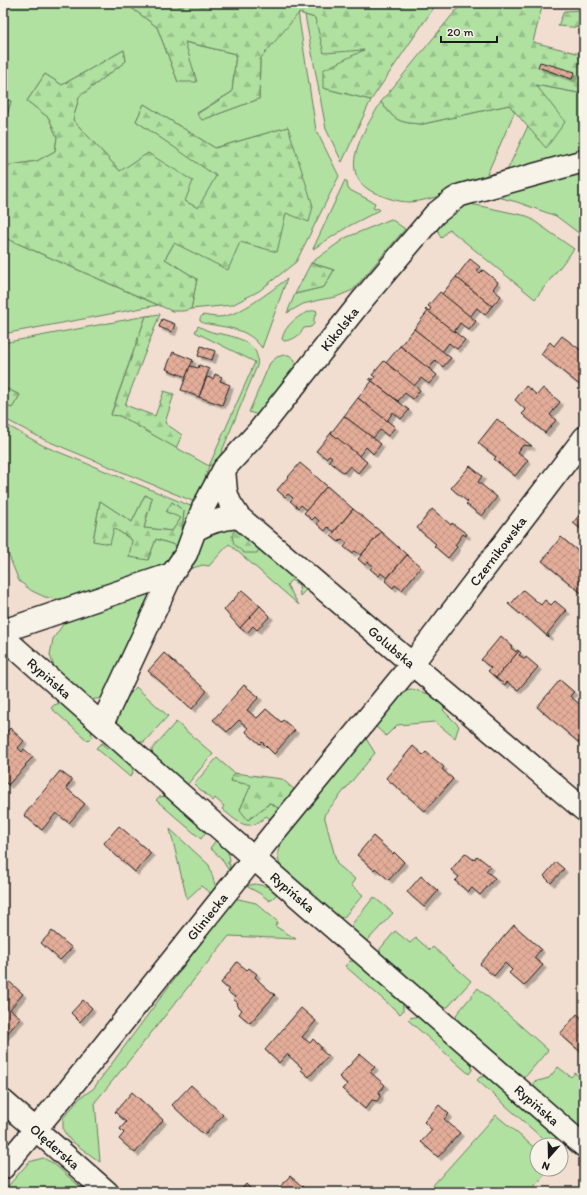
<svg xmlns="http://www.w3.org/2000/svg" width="587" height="1195" viewBox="0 0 587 1195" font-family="Itim,sans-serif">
	<defs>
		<pattern id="forest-firs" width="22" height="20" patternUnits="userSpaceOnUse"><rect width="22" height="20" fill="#b0e1a1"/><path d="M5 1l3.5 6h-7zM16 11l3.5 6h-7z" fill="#97c08a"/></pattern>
		<pattern id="building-cross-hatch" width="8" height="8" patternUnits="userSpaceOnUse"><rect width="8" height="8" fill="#e3ad99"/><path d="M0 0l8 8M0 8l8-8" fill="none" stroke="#c29483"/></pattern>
		<filter id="shadow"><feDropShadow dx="3.5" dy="3.5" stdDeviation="0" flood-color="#0004"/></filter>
	</defs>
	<rect width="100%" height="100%" fill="#f1ded0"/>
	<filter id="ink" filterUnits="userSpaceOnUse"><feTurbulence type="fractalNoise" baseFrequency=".025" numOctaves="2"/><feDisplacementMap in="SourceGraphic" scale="8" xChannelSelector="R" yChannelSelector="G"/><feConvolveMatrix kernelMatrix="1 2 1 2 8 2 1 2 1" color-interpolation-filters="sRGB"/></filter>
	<g filter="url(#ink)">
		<!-- grass -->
		<g fill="#b0e1a1" stroke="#667e5e">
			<path d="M3,3H125L157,27L178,82L184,42L236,54L232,92L197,113L202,120L259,99L260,59L298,12L316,130L339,176L296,262L259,291L232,305L191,309L197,279L165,259L174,243L288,127L215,148L144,104L136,121L217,176L198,208L184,201L120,171L73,120L79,97L126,61L124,50L62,85L45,74L27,101L49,118L57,137L55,151L37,161L5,166L4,218H3V129L11,101L3,99Z"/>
			<path d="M305,15L315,18L365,50L323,88L371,100L342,162L326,129Z"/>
			<path d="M535,85L584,94V150L504,177L528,126L546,147Z"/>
			<path d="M381,102C395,121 399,123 423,124L509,105L515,111L484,181C463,188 431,201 410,202C398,202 387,198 375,193C333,174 366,128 381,102Z"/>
			<path d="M584,167V237L556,216L517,202L490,195Z"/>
			<path d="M345,180L347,182L348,189L375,203L373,208L375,209L378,208L380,210L349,226L313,249Z"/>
			<path d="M466,203L527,216L574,249L535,299L449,229L441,238L437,229L447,212Z"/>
			<path d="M391,219L405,229L353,290L336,297L319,300L303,304L287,313L295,294L324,287L334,270L311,263L345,238Z"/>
			<path d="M3,237L158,305L3,334Z"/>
			<path d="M287,279L262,348C247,327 227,328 203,323L200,321V318L203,315C208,316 214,317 219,317C240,316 270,291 287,279Z"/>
			<path d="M316,310L317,313L314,318V324L311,327L304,328C299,336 294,340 284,341L282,339C285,324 302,312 316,310Z"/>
			<path d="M146,316L111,414L120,416L209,466L255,362L195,332L198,326C204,329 210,332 216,333C234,336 262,342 257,366L217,463L209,466L197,503L45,440L3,418V404L12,408L20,395L3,387V343Z"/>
			<path d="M284,355H289L295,360L294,370L261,416L249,412L270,363L277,357Z"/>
			<path d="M3,423L44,446L198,509L190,530H182L184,511L172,502L181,518L172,531L144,528L152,498L145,495L132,522L100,501L93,541L114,528L132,540L148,560L156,539L181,547L164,568L72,598L57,599L45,597L32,591L19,581L3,541Z"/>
			<path d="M234,525L309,587L300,596L299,585L291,580L287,585L299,605L229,544L209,566L203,565L189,569L186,567L203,533Z"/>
			<path d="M159,588L106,694L102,698L90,700L56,673L50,655L53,639L64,623L78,613Z"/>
			<path d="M136,687L168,716L144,742H137L115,723V717L120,699L128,697Z"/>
			<path d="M412,689L429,694L447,705L443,710L459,726L455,738L435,722L397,725L386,736L373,724L404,690Z"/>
			<path d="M60,703H63L91,730L92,737L88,741L51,708L54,705Z"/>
			<path d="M176,722L213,754L186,786L152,756V749Z"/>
			<path d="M363,734L375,753L324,815L337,864L355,879L351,885L363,895L344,917L337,918L285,873C274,858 277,849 285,835Z"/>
			<path d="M103,743V745L107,748L109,745L132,765L133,773L130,777L96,748L99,745Z"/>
			<path d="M217,758L234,773L231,781L252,785L240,809L248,820L270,803L280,809L272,820L266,816C248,834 238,822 222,809L224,806L215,798L213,801L194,784Z"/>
			<path d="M168,796L207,830L201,839L156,800L159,797Z"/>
			<path d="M170,829L209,865L216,888L213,895L201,886L187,899Z"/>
			<path d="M217,839C224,846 230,852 230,862H228V864H230L229,871L221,858L210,848Z"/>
			<path d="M255,884L270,887L278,893L270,901L259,893L246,886Z"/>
			<path d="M374,897L393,913L368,940L364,941L353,932L352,924Z"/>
			<path d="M234,898L256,903L278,922L275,926L296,939L229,936L119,1073L95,1102L100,1162L70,1140L63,1130V1118L81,1097L93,1089Z"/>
			<path d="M395,931L410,943L416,938L430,950L433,947L471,981L448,1007L440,1008L380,956V949Z"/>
			<path d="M350,961H357L403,1002V1011L400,1014L345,966Z"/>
			<path d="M478,988L548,1050L526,1076H518L457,1023L456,1015Z"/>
			<path d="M419,1016L471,1062L472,1070L469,1074L408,1020L410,1018Z"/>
			<path d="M558,1067L571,1077L575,1073L584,1081V1128L580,1129L534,1091V1082L549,1078Z"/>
			<path d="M488,1076L556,1135L554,1145H550L477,1080L480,1077Z"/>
			<path d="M496,1115L537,1150V1169H550L529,1192H427Z"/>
			<path d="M43,1158L53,1163L86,1192H3L29,1162Z"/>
		</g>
		<!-- forest -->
		<g fill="url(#forest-firs)" stroke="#667e5e">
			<path d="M125,3H437L371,100L323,88V70L364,50L324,53L315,18L299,13L260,59L259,99L202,120L197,114L232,92L236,54L185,42L197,82H178L157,27Z"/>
			<path d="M462,3H543L533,42L584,55V94L536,85L565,122L546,148L509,105L423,124C399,123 395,121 381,102Z"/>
			<path d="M584,10V28L558,26L564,11Z"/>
			<path d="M124,50L126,61L79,97L73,120L120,171L148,153L193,181L185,201L198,208L216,176L136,121L144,104L215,148L288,127L313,206L309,222L286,213L277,252L240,242L228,270L174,243L165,259L197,279L191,309L183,311H172L3,237L5,166L37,161L55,151L57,137L49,118L27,101L45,74L62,85Z"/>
			<path d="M3,99L11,101L3,129Z"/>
			<path d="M311,263L334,270L324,287L295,294Z"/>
			<path d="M160,314L125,405L155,416L164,391L174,394L165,423L182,435L176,448L120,416L111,415L146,316Z"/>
			<path d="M3,387L20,395L12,408L3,404Z"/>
			<path d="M145,495L152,498L144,528L172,531L181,518L166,512L172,502L184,511L182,530H190L181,547L156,539L148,560L129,557L132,540L114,528L110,544L93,541L100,501L132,522Z"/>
			<path d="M239,530L260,547L257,553H244L234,544L232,536L234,531Z"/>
			<path d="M234,773L282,779L296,791L280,809L270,803L248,820L240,810L251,785L231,781Z"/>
		</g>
		<!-- building -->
		<g fill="url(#building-cross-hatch)" stroke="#1c1c1c" filter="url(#shadow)">
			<path d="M540,62L575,72L572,79L538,67Z"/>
			<path d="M470,259L480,267L477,271L480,273L483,270L498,282L493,289L501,296L492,306L456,277Z"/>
			<path d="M456,277L492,306L485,315L477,308L470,317L442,294Z"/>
			<path d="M440,292L476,321L469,330L460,323L454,332L425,310L426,309L429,311L431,308L428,306Z"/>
			<path d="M428,311L465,340L457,349L449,343L442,352L414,329Z"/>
			<path d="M162,319L175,324L172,332L159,327Z"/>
			<path d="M414,329L451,358L443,367L435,360L429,369L400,346Z"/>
			<path d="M562,336L582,351L581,352L584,354V357L581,361L584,364V385L582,387L541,354L550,342L554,346Z"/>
			<path d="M201,346L215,351L212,360L198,356Z"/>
			<path d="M400,346L437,375L429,384L421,378L414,386L386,363Z"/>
			<path d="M173,352L193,360L186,377L166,369Z"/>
			<path d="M384,361L420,390L413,399L405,393L398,401L369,379L370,378L373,380L375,377L372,375Z"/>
			<path d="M199,365L209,369L199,397L181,390L190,366L198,368Z"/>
			<path d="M215,374L222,377L220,381L230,385L222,405L199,397L207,377L213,379Z"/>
			<path d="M372,381L409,410L401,419L393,412L387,421L358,398Z"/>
			<path d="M526,386L537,395L543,388L560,402L550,415L556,420L545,433L522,414L526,410L515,400Z"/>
			<path d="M358,398L395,427L388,436L380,430L373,438L344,416Z"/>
			<path d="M344,416L381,444L373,454L366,447L359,456L331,433Z"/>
			<path d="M497,419L532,446L523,445L518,452L528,460L515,476L494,459L496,457L478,443Z"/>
			<path d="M331,433L367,462L358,473L350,466L344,473L329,461L332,457L329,455L326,458L316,451Z"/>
			<path d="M300,463L327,486L307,510L301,505L298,508L290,501L293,498L288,494L285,497L277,490Z"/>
			<path d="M470,466L482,476L478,482L497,497L482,516L466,504L468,502L451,488Z"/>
			<path d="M327,486L353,509L334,532L328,527L325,531L317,524L319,521L315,517L312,520L304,513Z"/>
			<path d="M353,509L381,532L361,555L355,551L352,553L344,547L347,543L342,539L339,542L331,536Z"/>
			<path d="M432,509L451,525L452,523L467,534L466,536L463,534L455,545L457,547L448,558L434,546L436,544L417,528Z"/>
			<path d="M584,509V531L573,523Z"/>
			<path d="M381,532L407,555L387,578L381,573L379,576L370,569L373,566L368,562L365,565L358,559Z"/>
			<path d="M561,537L584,556V595L542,561Z"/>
			<path d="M407,555L421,567L402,590L395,585L393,588L385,581Z"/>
			<path d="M242,590L260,606L240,628L224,610Z"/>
			<path d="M523,590L541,605L545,600L551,605L555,601L567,611L566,612V611L547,634L549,635L548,637L526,617L525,618L508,604L509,603L511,604Z"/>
			<path d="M260,606L270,616L257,630L253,626L247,633L240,628Z"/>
			<path d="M501,636L512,646L511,648L516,652L517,650L519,651L496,678L488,671L491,668L481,660Z"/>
			<path d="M519,651L521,653L519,655L525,659L526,657L538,667L518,690L507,682L505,685L496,678Z"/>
			<path d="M164,653L207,691L192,709L148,671Z"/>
			<path d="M560,680L574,692L570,696L584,708V747L537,707Z"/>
			<path d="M244,685L259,697L247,710L257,718L266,709L281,722L283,720L295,730L274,754L262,742L260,744L246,732L248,728L239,720L227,732L213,720Z"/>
			<path d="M10,728L24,741L18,748L22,752L24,749L33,757L25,765L26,766L8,785L3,780V736Z"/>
			<path d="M413,746L423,755L426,752L444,767L442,769L453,779L425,811L386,778Z"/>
			<path d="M60,771L72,780L66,788L85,804L69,823L56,813L42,830L24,815Z"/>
			<path d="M119,826L151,853L135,872L110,850L104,843Z"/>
			<path d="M373,836L393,854L394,852L404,862L389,880L375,868L374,870L357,855Z"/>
			<path d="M465,853L474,860L477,856L490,866L486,871L495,878L480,895L472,888L468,892L455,881L459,877L451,870Z"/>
			<path d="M556,862L564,869L551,883L544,876Z"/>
			<path d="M421,876L438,891L424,907L407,892Z"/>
			<path d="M514,925L541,949L534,958L543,965L524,986L509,973L512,970L505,963L494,976L480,964Z"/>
			<path d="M52,931L72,948L60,960L41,943Z"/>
			<path d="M237,962L247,970L249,968L257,974L255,977L262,984L275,995L250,1023L239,1014L242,1010L237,1005L238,1003L233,999L235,997L228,992L229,990L221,983Z"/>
			<path d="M4,977L23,994L10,1009L21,1018L4,1037Z"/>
			<path d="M83,1000L92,1008L80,1022L71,1013Z"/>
			<path d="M301,1008L316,1021L302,1037L310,1043L313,1039L321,1047L320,1049L328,1056L309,1077L301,1070L302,1068L287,1054L279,1063L265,1050Z"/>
			<path d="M577,1014L584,1020V1055L560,1034Z"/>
			<path d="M360,1054L375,1067L370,1072L385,1085L379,1092L380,1097L377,1101L372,1100L365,1109L342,1089L347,1084L339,1077Z"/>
			<path d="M191,1085L223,1115L204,1135L172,1105Z"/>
			<path d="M132,1092L163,1120L135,1153L119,1139L124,1133L120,1129L126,1122L115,1112Z"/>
			<path d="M439,1105L449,1114L444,1119L460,1133L438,1157L421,1142L432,1130L424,1122Z"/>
			<path d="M290,1176L303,1187L299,1192H274L276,1189L277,1190Z"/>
			<path d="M246,1184L254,1192H239Z"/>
			<path d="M186,1188L191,1192H183Z"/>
		</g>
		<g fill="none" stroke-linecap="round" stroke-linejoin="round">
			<!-- minor casing -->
			<g stroke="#1c1c1c" stroke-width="25">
				<g id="minor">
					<path id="s1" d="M224,469L226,492L230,503L239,517L584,810"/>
					<path d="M195,530C209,522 223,518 239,517"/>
					<path d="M3,631L172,574"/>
					<path id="s2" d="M3,637L219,828L584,1146"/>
					<path id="s3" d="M102,724L172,574L186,554L203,508L224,469L258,432L363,299L435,214L454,199L461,195L584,161"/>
					<path id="s4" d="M3,1101L107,1192"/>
					<path id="s5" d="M3,1168L67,1092L277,829L412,664L584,438"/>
				</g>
			</g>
			<!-- minor -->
			<use href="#minor" stroke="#f7f3e8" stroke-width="22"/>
		</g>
	</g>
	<g text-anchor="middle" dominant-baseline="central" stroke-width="3.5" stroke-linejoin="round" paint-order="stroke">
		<!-- street labels -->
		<g font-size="14" fill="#1c1c1c" stroke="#f7f3e8">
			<text stroke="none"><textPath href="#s3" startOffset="465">Kikolska</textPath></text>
			<text stroke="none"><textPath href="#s5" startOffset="791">Czernikowska</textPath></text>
			<text stroke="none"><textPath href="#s1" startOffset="252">Golubska</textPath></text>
			<text stroke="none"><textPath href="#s2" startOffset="62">Rypińska</textPath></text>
			<text stroke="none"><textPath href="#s2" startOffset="386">Rypińska</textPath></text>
			<text stroke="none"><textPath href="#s5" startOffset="324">Gliniecka</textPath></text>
			<text stroke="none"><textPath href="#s2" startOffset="710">Rypińska</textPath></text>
			<text stroke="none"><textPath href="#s4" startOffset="69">Olęderska</textPath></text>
		</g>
	</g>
	<!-- margin -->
	<rect width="587" height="1195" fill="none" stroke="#f7f3e8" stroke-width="16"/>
	<rect x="8" y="8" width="571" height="1179" fill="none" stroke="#1c1c1c" stroke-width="1.5" filter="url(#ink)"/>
	<!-- north arrow -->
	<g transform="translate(549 1157) rotate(200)"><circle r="19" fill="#f7f3e8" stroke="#9f9d96"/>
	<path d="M0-3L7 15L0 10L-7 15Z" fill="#1c1c1c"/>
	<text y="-6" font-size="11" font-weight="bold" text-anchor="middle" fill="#1c1c1c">N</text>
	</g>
	<!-- scale -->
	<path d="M441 36v6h56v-6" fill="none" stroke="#1c1c1c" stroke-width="2"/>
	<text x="447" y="36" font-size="12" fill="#1c1c1c" stroke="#f7f3e8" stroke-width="3" paint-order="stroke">20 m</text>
</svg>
